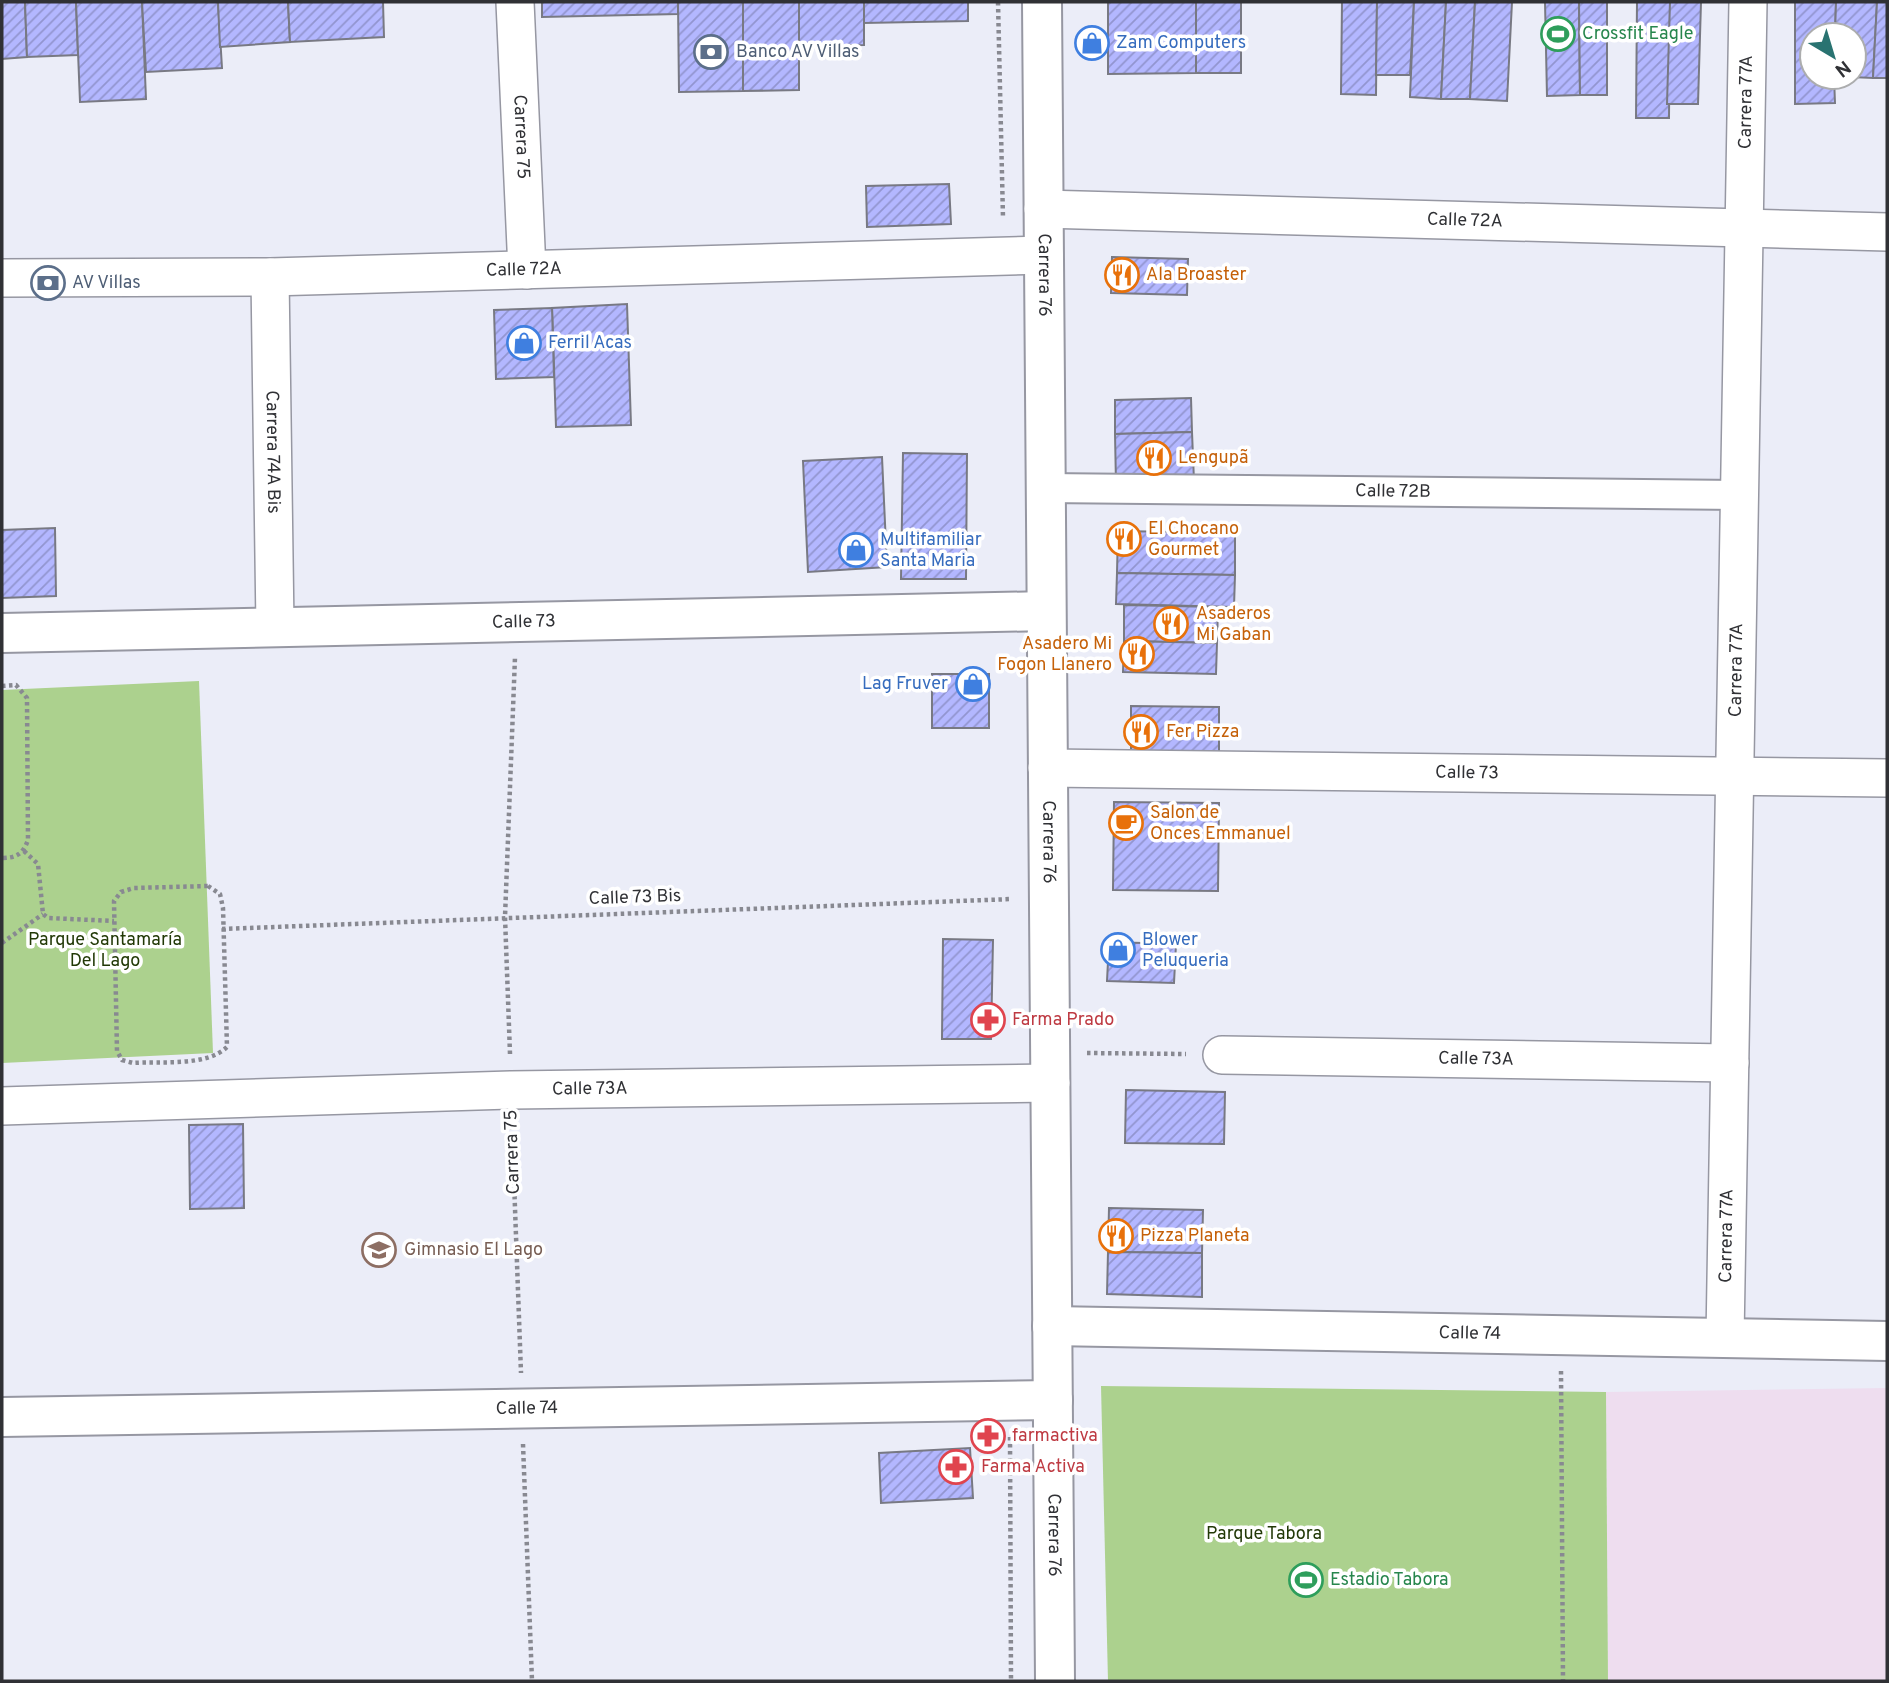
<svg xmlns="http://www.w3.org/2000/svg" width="1889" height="1683" viewBox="0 0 1889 1683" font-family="Overpass,sans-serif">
	<defs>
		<pattern id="building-hatch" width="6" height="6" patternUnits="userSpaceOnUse" patternTransform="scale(1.75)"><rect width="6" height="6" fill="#b3b7ff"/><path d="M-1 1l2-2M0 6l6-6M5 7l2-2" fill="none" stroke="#9295cf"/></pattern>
	</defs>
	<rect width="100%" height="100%" fill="#ebedf8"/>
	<!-- education -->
	<path fill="#eeddef" d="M1887,1388V1681H1608L1606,1392Z"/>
	<!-- green -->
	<g fill="#acd18e">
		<path d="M199,681L213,1053L2,1063V690Z"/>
		<path d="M1101,1386L1606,1392L1608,1681H1108Z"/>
	</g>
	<!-- building -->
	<g fill="url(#building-hatch)" stroke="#787983" stroke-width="2">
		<path d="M2,2H25L27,57L2,59Z"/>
		<path d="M25,2H76L78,55L27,57Z"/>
		<path d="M76,2H142L146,99L80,102Z"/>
		<path d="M142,2H218L222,68L146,72Z"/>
		<path d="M218,2H288L290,42L220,47Z"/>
		<path d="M288,2H383L384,37L290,42Z"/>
		<path d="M542,2H678V14L542,17Z"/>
		<path d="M678,2H743V91L679,92Z"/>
		<path d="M743,2H799V90L743,91Z"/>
		<path d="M799,2H864V45L799,46Z"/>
		<path d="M864,2H968V21L864,23Z"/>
		<path d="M1108,2H1196V73L1108,74Z"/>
		<rect x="1196" y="2" width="45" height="71"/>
		<path d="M1342,2H1377L1376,95L1341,94Z"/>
		<path d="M1377,2H1414L1410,75H1376Z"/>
		<path d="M1414,2H1446L1441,99L1410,97Z"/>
		<path d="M1446,2H1475L1470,99H1441Z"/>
		<path d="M1475,2H1512L1507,101L1470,99Z"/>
		<path d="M1545,2H1579L1580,95L1547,96Z"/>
		<path d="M1579,2H1607V95H1580Z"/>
		<path d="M1637,2H1670L1669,118H1636Z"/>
		<path d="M1670,2H1701L1698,104H1667Z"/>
		<path d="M1795,2H1836L1835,35H1812V77H1834L1835,103L1795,104Z"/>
		<path d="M1836,2H1877L1873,78L1850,77H1854V35H1835Z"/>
		<path d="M1877,2H1887V78H1873Z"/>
		<path d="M949,184L951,224L867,227L866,186Z"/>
		<path d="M1112,257L1188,259L1187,295L1111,293Z"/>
		<path d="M627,304L631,425L556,427L552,308Z"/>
		<path d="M552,308L554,377L496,379L494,310Z"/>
		<path d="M1191,398L1192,432L1115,434V400Z"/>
		<path d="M1192,432L1194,481L1116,484L1115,434Z"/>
		<path d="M903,453L967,454L966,579H901Z"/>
		<path d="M882,457L887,567L808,572L803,461Z"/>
		<path d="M55,528L56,596L2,598V530Z"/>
		<path d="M1118,531L1235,533V575L1117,573Z"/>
		<path d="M1117,573L1235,575L1234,607L1116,604Z"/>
		<path d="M1124,605L1218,607L1217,643L1124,641Z"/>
		<path d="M1124,641L1217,643L1216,674L1123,672Z"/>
		<rect x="932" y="674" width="57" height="54"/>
		<path d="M1131,706L1219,707V752L1131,751Z"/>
		<path d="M1114,802L1219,803L1218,891L1113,890Z"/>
		<path d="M943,939L993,940L991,1039H942Z"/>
		<path d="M1109,942L1176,944L1174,983L1107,981Z"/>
		<path d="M1126,1090L1225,1092L1224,1144L1125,1143Z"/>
		<path d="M243,1124L244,1208L190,1209L189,1125Z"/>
		<path d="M1109,1208L1203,1210L1202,1253L1108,1252Z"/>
		<path d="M1108,1252L1202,1253V1297L1107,1294Z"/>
		<path d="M970,1448L973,1498L881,1503L879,1453Z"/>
	</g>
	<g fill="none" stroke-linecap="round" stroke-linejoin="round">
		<!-- pedestrian casing -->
		<g stroke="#9697a2" stroke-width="32">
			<g id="pedestrian">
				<path id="s1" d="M1045,488L1739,495"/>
			</g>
		</g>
		<!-- minor casing -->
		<g stroke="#9697a2" stroke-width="40">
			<g id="minor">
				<path id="s2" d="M515,2L527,270"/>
				<path id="s3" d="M1043,209L1887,232"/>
				<path id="s4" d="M270,277L275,627"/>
				<path id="s5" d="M2,278L270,277L1044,255"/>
				<path id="s6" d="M1047,768L1887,778"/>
				<path id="s7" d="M1222,1055L1730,1063"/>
				<path id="s8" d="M2,1106L511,1090L1051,1083"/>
				<path id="s9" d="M1725,1338L1748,2"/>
			</g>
		</g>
		<!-- tertiary casing -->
		<g stroke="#9697a2" stroke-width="42">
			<g id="tertiary">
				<path id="s10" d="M2,633L1046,611"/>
				<path id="s11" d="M1052,1326L1887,1341"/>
				<path id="s12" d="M2,1417L1053,1400"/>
			</g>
		</g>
		<!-- secondary casing -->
		<g stroke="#9697a2" stroke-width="42">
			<g id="secondary">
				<path id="s13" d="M1042,2L1055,1681"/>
			</g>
		</g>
		<!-- path -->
		<g stroke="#888991" stroke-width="4.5" stroke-dasharray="3.5 3.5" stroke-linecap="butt">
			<path d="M998,2L1003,218"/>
			<path d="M2,686L16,685L27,698L28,840C23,854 16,858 2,858"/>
			<path d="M24,851L38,864L43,914L48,918L114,921"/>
			<path d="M208,886L220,894L223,908L227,1047C206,1067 161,1061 133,1063L122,1060L117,1051L114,901L121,892L134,888Z"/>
			<path d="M222,929L1012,899"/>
			<path d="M2,943L43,914"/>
			<path d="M1087,1053L1186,1054"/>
			<path d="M510,1054L505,917L515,657"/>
			<path d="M512,1126L521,1373"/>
			<path d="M1561,1371L1563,1681"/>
			<path d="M1010,1437L1011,1681"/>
			<path d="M523,1444L532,1681"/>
		</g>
		<!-- pedestrian -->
		<use href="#pedestrian" stroke="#fff" stroke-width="28"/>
		<!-- minor -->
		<use href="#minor" stroke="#fff" stroke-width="37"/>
		<!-- tertiary -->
		<use href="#tertiary" stroke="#fff" stroke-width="38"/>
		<!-- secondary -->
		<use href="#secondary" stroke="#fff" stroke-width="38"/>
	</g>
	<!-- icons -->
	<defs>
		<g id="stadium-ring" transform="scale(1.75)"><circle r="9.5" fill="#fff" stroke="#2e9e5b" stroke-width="1.5"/><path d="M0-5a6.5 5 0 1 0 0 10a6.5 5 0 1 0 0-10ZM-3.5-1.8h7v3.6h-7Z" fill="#2e9e5b"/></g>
		<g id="shop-ring" transform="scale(1.75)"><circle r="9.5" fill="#fff" stroke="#3f7fe0" stroke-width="1.5"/><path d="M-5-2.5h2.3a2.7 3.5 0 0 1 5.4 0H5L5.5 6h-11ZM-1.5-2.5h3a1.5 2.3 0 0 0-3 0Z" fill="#3f7fe0"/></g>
		<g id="bank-ring" transform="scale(1.75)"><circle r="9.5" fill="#fff" stroke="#5c6f8a" stroke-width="1.5"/><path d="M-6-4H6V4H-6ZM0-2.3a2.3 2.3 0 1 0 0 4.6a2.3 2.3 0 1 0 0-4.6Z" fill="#5c6f8a"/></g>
		<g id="restaurant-ring" transform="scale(1.75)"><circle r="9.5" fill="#fff" stroke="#e8710a" stroke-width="1.5"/><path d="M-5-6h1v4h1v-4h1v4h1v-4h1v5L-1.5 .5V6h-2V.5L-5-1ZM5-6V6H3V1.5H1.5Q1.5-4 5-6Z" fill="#e8710a"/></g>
		<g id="cafe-ring" transform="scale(1.75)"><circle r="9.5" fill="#fff" stroke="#e8710a" stroke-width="1.5"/><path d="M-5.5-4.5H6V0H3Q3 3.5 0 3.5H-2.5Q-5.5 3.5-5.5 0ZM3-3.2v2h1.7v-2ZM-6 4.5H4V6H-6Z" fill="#e8710a"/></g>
		<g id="pharmacy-ring" transform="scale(1.75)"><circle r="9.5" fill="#fff" stroke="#e0444e" stroke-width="1.5"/><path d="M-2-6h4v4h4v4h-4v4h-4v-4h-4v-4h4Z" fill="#e0444e"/></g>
		<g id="school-ring" transform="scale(1.75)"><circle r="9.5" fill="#fff" stroke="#8d6e63" stroke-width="1.5"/><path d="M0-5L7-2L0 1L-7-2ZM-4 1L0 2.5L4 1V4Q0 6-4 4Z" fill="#8d6e63"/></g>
	</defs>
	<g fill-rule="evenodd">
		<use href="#stadium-ring" x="1558" y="34"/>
		<use href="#shop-ring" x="1092" y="43"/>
		<use href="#bank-ring" x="711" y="52"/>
		<use href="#restaurant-ring" x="1122" y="275"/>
		<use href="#bank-ring" x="48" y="283"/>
		<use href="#shop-ring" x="524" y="343"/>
		<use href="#restaurant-ring" x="1154" y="458"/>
		<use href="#restaurant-ring" x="1124" y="539"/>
		<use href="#shop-ring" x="856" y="550"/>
		<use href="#restaurant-ring" x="1171" y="624"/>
		<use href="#restaurant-ring" x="1137" y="654"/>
		<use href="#shop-ring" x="973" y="684"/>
		<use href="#restaurant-ring" x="1141" y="732"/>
		<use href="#cafe-ring" x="1126" y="823"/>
		<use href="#shop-ring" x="1118" y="950"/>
		<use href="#pharmacy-ring" x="988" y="1020"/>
		<use href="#restaurant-ring" x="1116" y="1236"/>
		<use href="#school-ring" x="379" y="1250"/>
		<use href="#pharmacy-ring" x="988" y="1436"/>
		<use href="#pharmacy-ring" x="956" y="1467"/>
		<use href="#stadium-ring" x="1306" y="1580"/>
	</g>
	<g text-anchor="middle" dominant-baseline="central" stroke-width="7" stroke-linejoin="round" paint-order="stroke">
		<!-- leisure labels -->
		<g font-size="18" fill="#27864d" stroke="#fff" text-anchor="start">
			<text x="1582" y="34">Crossfit Eagle</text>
			<text x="1330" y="1580">Estadio Tabora</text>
		</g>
		<!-- shop labels -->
		<g font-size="18" fill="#366cbe" stroke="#fff" text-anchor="start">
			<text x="1116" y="43">Zam Computers</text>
			<text x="548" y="343">Ferril Acas</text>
			<text x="880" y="540">Multifamiliar<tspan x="880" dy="21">Santa Maria</tspan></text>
			<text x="948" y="684" text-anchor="end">Lag Fruver</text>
			<text x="1142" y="940">Blower<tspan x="1142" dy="21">Peluqueria</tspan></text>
		</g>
		<!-- service labels -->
		<g font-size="18" fill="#4e5e75" stroke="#fff" text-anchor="start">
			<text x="736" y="52">Banco AV Villas</text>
			<text x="72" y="283">AV Villas</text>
		</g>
		<!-- street labels -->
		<g font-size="18" fill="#303135" stroke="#fff">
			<text stroke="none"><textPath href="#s9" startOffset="1236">Carrera 77A</textPath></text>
			<text stroke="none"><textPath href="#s2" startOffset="135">Carrera 75</textPath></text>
			<text stroke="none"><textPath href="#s3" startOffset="422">Calle 72A</textPath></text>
			<text stroke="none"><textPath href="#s5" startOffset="522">Calle 72A</textPath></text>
			<text stroke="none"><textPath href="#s13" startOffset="273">Carrera 76</textPath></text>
			<text stroke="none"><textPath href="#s4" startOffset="175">Carrera 74A Bis</textPath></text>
			<text stroke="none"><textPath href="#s1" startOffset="348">Calle 72B</textPath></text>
			<text stroke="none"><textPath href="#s10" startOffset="522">Calle 73</textPath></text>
			<text stroke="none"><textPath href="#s9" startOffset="668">Carrera 77A</textPath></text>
			<text stroke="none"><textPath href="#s6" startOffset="420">Calle 73</textPath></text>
			<text stroke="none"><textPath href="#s13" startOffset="840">Carrera 76</textPath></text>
			<text transform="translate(635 898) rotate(-2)">Calle 73 Bis</text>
			<text stroke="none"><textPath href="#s7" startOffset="254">Calle 73A</textPath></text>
			<text stroke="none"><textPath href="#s8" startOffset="588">Calle 73A</textPath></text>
			<text transform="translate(513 1152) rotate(-92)">Carrera 75</text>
			<text stroke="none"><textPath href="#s9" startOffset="102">Carrera 77A</textPath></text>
			<text stroke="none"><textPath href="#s11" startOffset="418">Calle 74</textPath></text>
			<text stroke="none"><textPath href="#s12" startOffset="525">Calle 74</textPath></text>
			<text stroke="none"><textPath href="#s13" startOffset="1533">Carrera 76</textPath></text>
		</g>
		<!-- food labels -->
		<g font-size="18" fill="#c56008" stroke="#fff" text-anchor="start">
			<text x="1146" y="275">Ala Broaster</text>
			<text x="1178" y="458">Lengupã</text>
			<text x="1148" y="529">El Chocano<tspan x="1148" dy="21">Gourmet</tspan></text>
			<text x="1196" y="614">Asaderos<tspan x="1196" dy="21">Mi Gaban</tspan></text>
			<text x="1112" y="644" text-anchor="end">Asadero Mi<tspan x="1112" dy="21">Fogon Llanero</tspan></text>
			<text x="1166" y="732">Fer Pizza</text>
			<text x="1150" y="813">Salon de<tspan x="1150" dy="21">Onces Emmanuel</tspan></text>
			<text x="1140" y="1236">Pizza Planeta</text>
		</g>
		<!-- park labels -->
		<g font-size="18" fill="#223907" stroke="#fff">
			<text x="105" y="940">Parque Santamaría<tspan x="105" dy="21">Del Lago</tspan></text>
			<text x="1264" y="1534">Parque Tabora</text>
		</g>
		<!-- health labels -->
		<g font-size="18" fill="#be3a42" stroke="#fff" text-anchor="start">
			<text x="1012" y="1020">Farma Prado</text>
			<text x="1012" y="1436">farmactiva</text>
			<text x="981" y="1467">Farma Activa</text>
		</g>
		<!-- education labels -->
		<g font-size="18" fill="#785e54" stroke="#fff" text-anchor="start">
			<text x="404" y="1250">Gimnasio El Lago</text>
		</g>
	</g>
	<!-- border -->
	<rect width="1889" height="1683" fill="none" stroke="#303135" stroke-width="7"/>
	<!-- north arrow -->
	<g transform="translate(1833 56) rotate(142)"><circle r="33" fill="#ffffff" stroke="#acadae" stroke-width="2"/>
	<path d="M0-5L12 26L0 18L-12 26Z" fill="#297371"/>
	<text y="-10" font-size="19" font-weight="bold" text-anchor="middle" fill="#303135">N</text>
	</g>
</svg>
